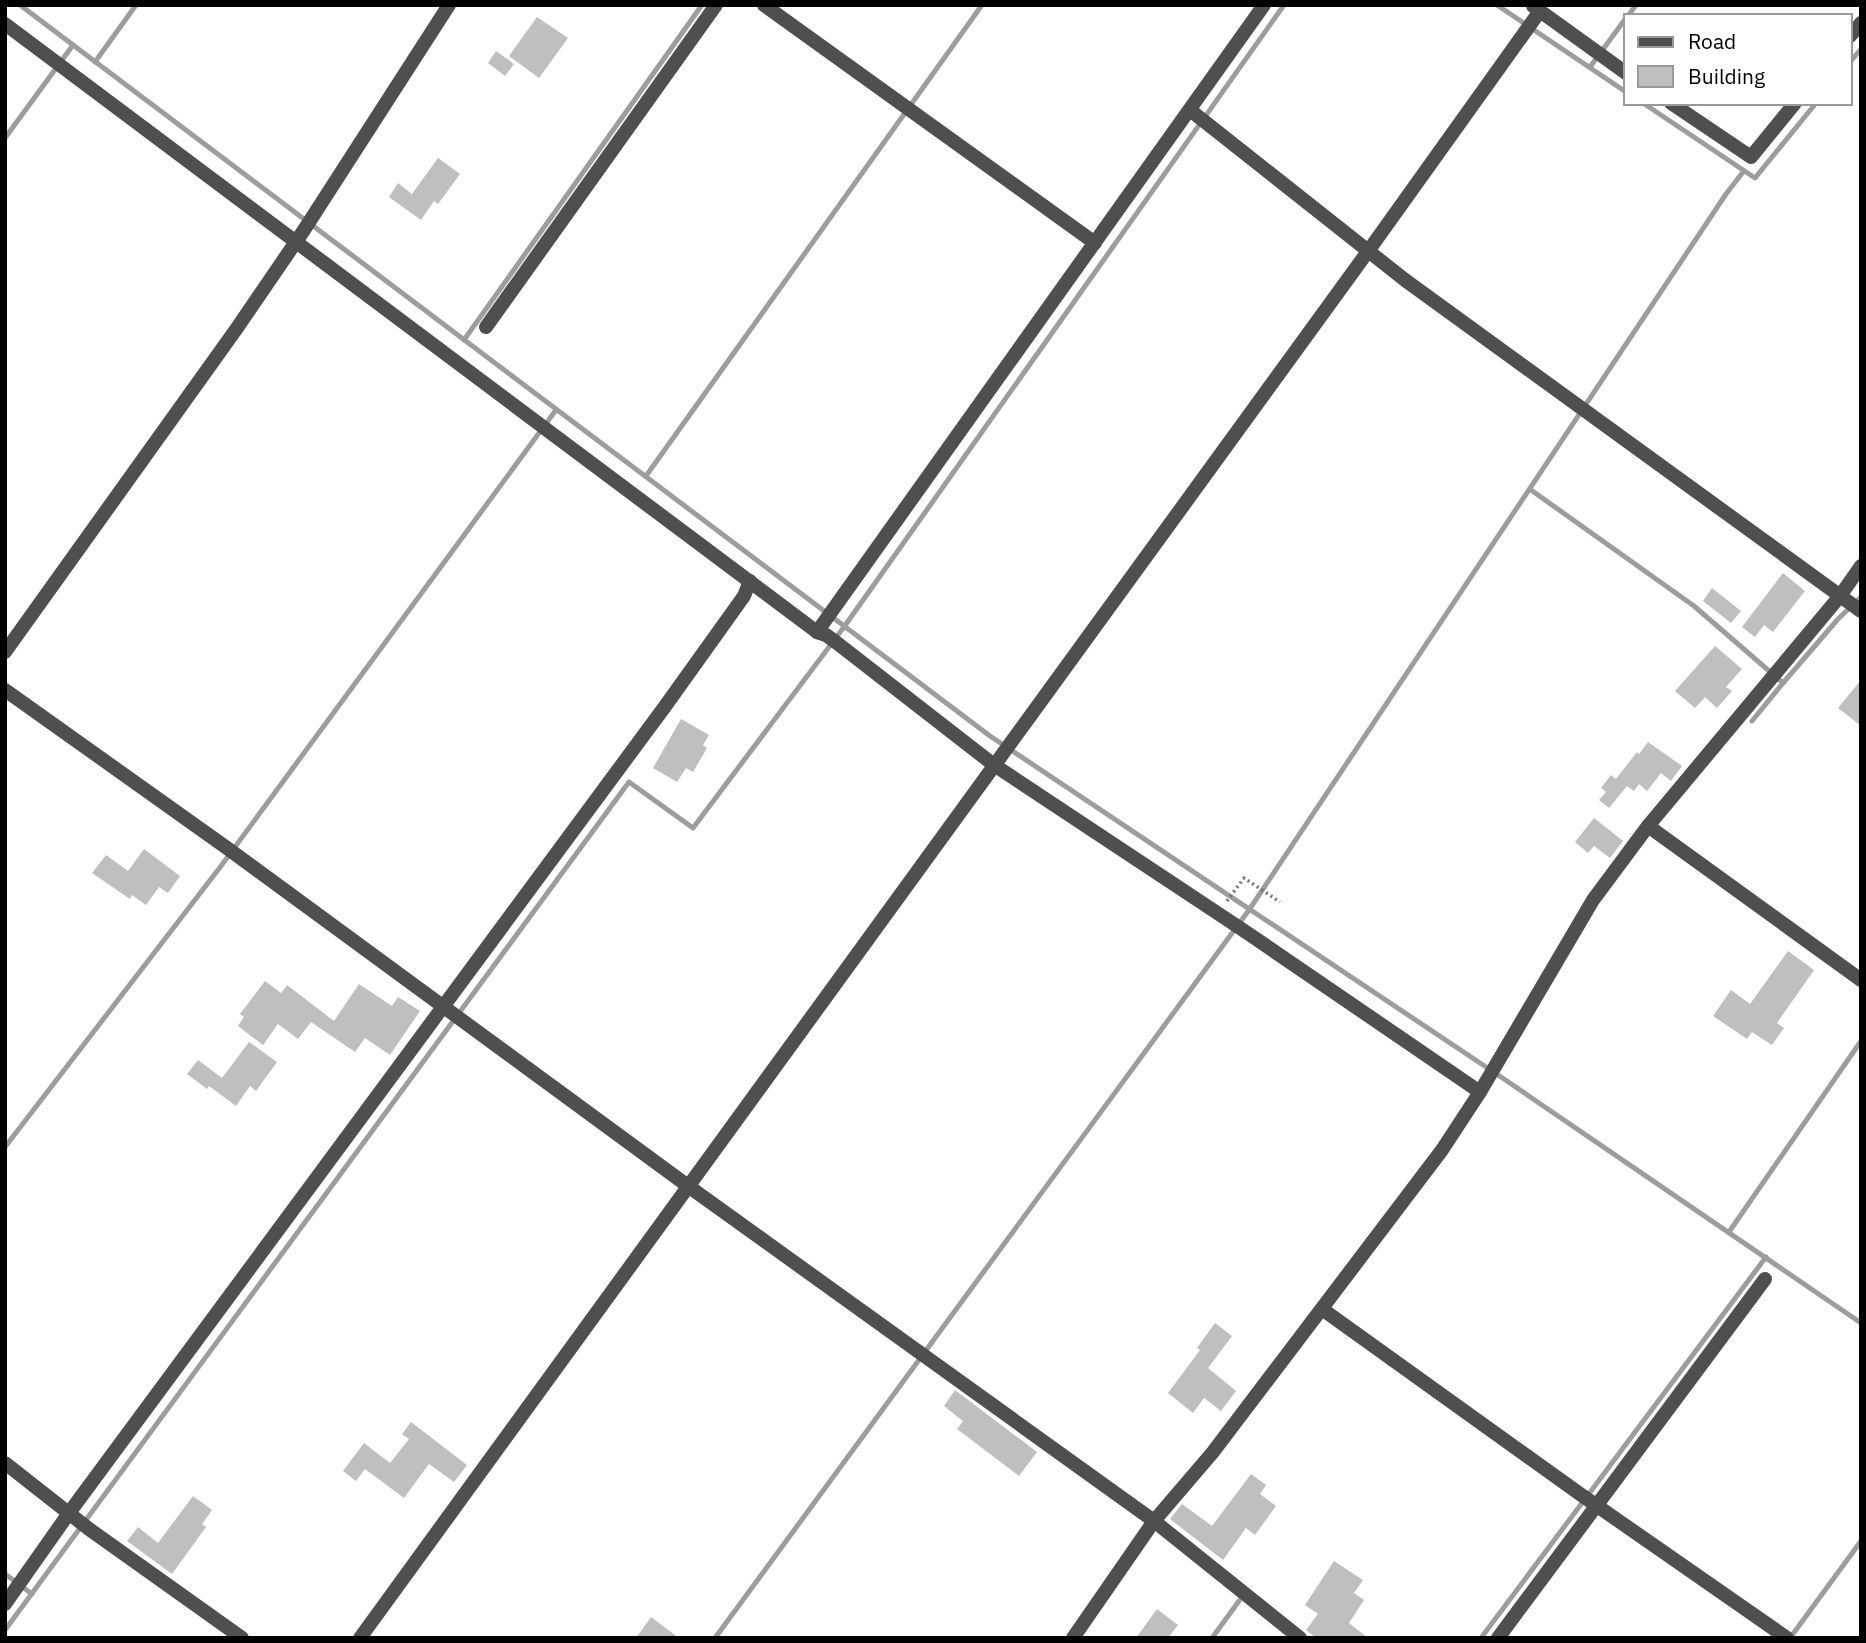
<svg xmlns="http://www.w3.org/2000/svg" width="1866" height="1643" viewBox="0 0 1866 1643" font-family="'IBM Plex Sans',sans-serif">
	<rect width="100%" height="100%" fill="#fff"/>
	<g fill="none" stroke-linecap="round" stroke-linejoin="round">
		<!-- stream -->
		<g stroke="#9d9d9d" stroke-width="5">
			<path d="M20,5L990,736L1504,1079L1861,1323"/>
			<path d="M1497,5L1626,92"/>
			<path d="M1628,16L1636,5"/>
			<path d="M95,62L136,5"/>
			<path d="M1850,62L1861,49"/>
			<path d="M1590,67L1626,18"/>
			<path d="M1643,103L1755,178L1816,103"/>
			<path d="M5,138L73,45"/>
			<path d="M464,340L702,5"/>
			<path d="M646,476L982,5"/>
			<path d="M1531,490L1694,606L1783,683L1838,619L1861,597"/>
			<path d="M1752,721L1783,683"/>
			<path d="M5,1147L221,866L556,410"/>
			<path d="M1729,1232L1861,1041"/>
			<path d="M5,1574L32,1594"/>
			<path d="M5,1630L629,782L693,828L844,627L1284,5"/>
			<path d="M715,1638L1249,910L1726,194L1743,172"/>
			<path d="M1212,1638L1239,1601"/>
			<path d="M1481,1638L1766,1257"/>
			<path d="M1790,1638L1861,1541"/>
		</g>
	</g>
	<!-- building -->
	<g fill="#bfbfbf">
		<path d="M537,17L568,38L539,78L509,56Z"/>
		<path d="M496,51L514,64L505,76L488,63Z"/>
		<path d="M438,158L460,174L438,204L434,201L421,220L389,197L398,183L412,194Z"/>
		<path d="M1783,573L1805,591L1773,632L1764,625L1755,637L1742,627Z"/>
		<path d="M1712,588L1741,611L1731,623L1703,601Z"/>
		<path d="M1715,646L1742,669L1726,687L1732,691L1717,708L1705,697L1695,708L1675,691Z"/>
		<path d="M1861,680V726L1838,708Z"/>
		<path d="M681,719L709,735L703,745L707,748L693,772L686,768L677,782L653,768Z"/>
		<path d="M1648,742L1682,766L1671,781L1661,773L1647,791L1639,784L1634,791L1627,786L1609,808L1599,800L1606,792L1601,788L1611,775L1616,779L1637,752L1639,754Z"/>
		<path d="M1594,818L1623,841L1610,858L1594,846L1588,853L1575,842Z"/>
		<path d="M144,849L180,876L168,893L159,887L146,905L132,895L130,899L92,873L106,855L128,871Z"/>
		<path d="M1788,951L1814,970L1777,1023L1784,1028L1772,1045L1752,1032L1747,1039L1713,1016L1731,990L1750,1004Z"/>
		<path d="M265,981L281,993L287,985L334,1021L359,984L392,1006L398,997L420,1011L390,1055L365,1038L355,1052L311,1022L298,1039L278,1024L263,1045L238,1026L244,1017L240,1014Z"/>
		<path d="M249,1042L277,1062L256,1091L250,1086L236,1106L209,1086L207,1089L187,1074L198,1060L222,1078Z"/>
		<path d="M1215,1323L1232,1336L1208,1368L1236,1391L1221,1411L1204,1398L1193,1413L1168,1393L1200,1350L1197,1348Z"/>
		<path d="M955,1390L1037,1452L1019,1476L957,1429L963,1421L944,1406Z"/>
		<path d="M411,1422L467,1465L454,1482L429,1464L404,1498L365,1469L356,1481L343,1471L364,1443L390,1463L409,1439L402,1434Z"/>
		<path d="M1251,1474L1266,1485L1260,1494L1276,1506L1255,1535L1246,1528L1223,1560L1170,1519L1182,1504L1212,1526Z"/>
		<path d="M193,1496L212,1510L202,1524L206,1527L172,1574L127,1541L138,1527L158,1543Z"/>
		<path d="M1334,1561L1363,1580L1354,1593L1364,1600L1349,1623L1368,1638H1316L1306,1630L1318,1614L1305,1605Z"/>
		<path d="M1157,1609L1178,1625L1168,1638H1136Z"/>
		<path d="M651,1617L679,1638H636Z"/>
	</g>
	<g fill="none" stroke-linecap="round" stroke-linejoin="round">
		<!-- path -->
		<path stroke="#717171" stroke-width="3.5" stroke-dasharray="2 3.5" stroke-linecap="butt" d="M1227,901L1244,878L1280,902"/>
		<!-- minor -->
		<g stroke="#4f4f4f" stroke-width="14">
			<path d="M764,5L1095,243"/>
			<path d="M1533,6L1626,73"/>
			<path d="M5,24L817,632L826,635L837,643L994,765L1243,930L1480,1092"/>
			<path d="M1850,36L1861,23"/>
			<path d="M1671,103L1751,157L1795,103"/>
			<path d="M1190,110L1405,280L1861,611"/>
			<path d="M486,327L716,5"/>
			<path d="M817,632L1264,5"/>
			<path d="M5,652L237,328L304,230L449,5"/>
			<path d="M5,690L227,848L688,1186L1154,1521L1300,1638"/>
			<path d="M1648,826L1861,980"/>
			<path d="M1322,1309L1580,1494L1787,1638"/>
			<path d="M5,1463L89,1529L242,1638"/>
			<path d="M5,1604L69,1513L666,705L744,596L750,581"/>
			<path d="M360,1638L1369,250L1540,11"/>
			<path d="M1073,1638L1154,1521L1213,1452L1442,1150L1480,1092L1593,900L1648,826L1840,596L1861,566"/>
			<path d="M1498,1638L1765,1279"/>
		</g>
	</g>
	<!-- border -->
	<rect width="1866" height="1643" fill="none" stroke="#000000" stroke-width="14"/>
	<!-- legend -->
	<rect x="1624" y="14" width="228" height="91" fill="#ffffff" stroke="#999999" stroke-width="2"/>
	<rect x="1638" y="37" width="35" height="10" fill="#4f4f4f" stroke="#999999" stroke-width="2"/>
	<text x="1688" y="49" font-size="21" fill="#000000">Road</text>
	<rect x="1638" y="66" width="35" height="21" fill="#bfbfbf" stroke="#999999" stroke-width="2"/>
	<text x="1688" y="84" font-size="21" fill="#000000">Building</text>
</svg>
